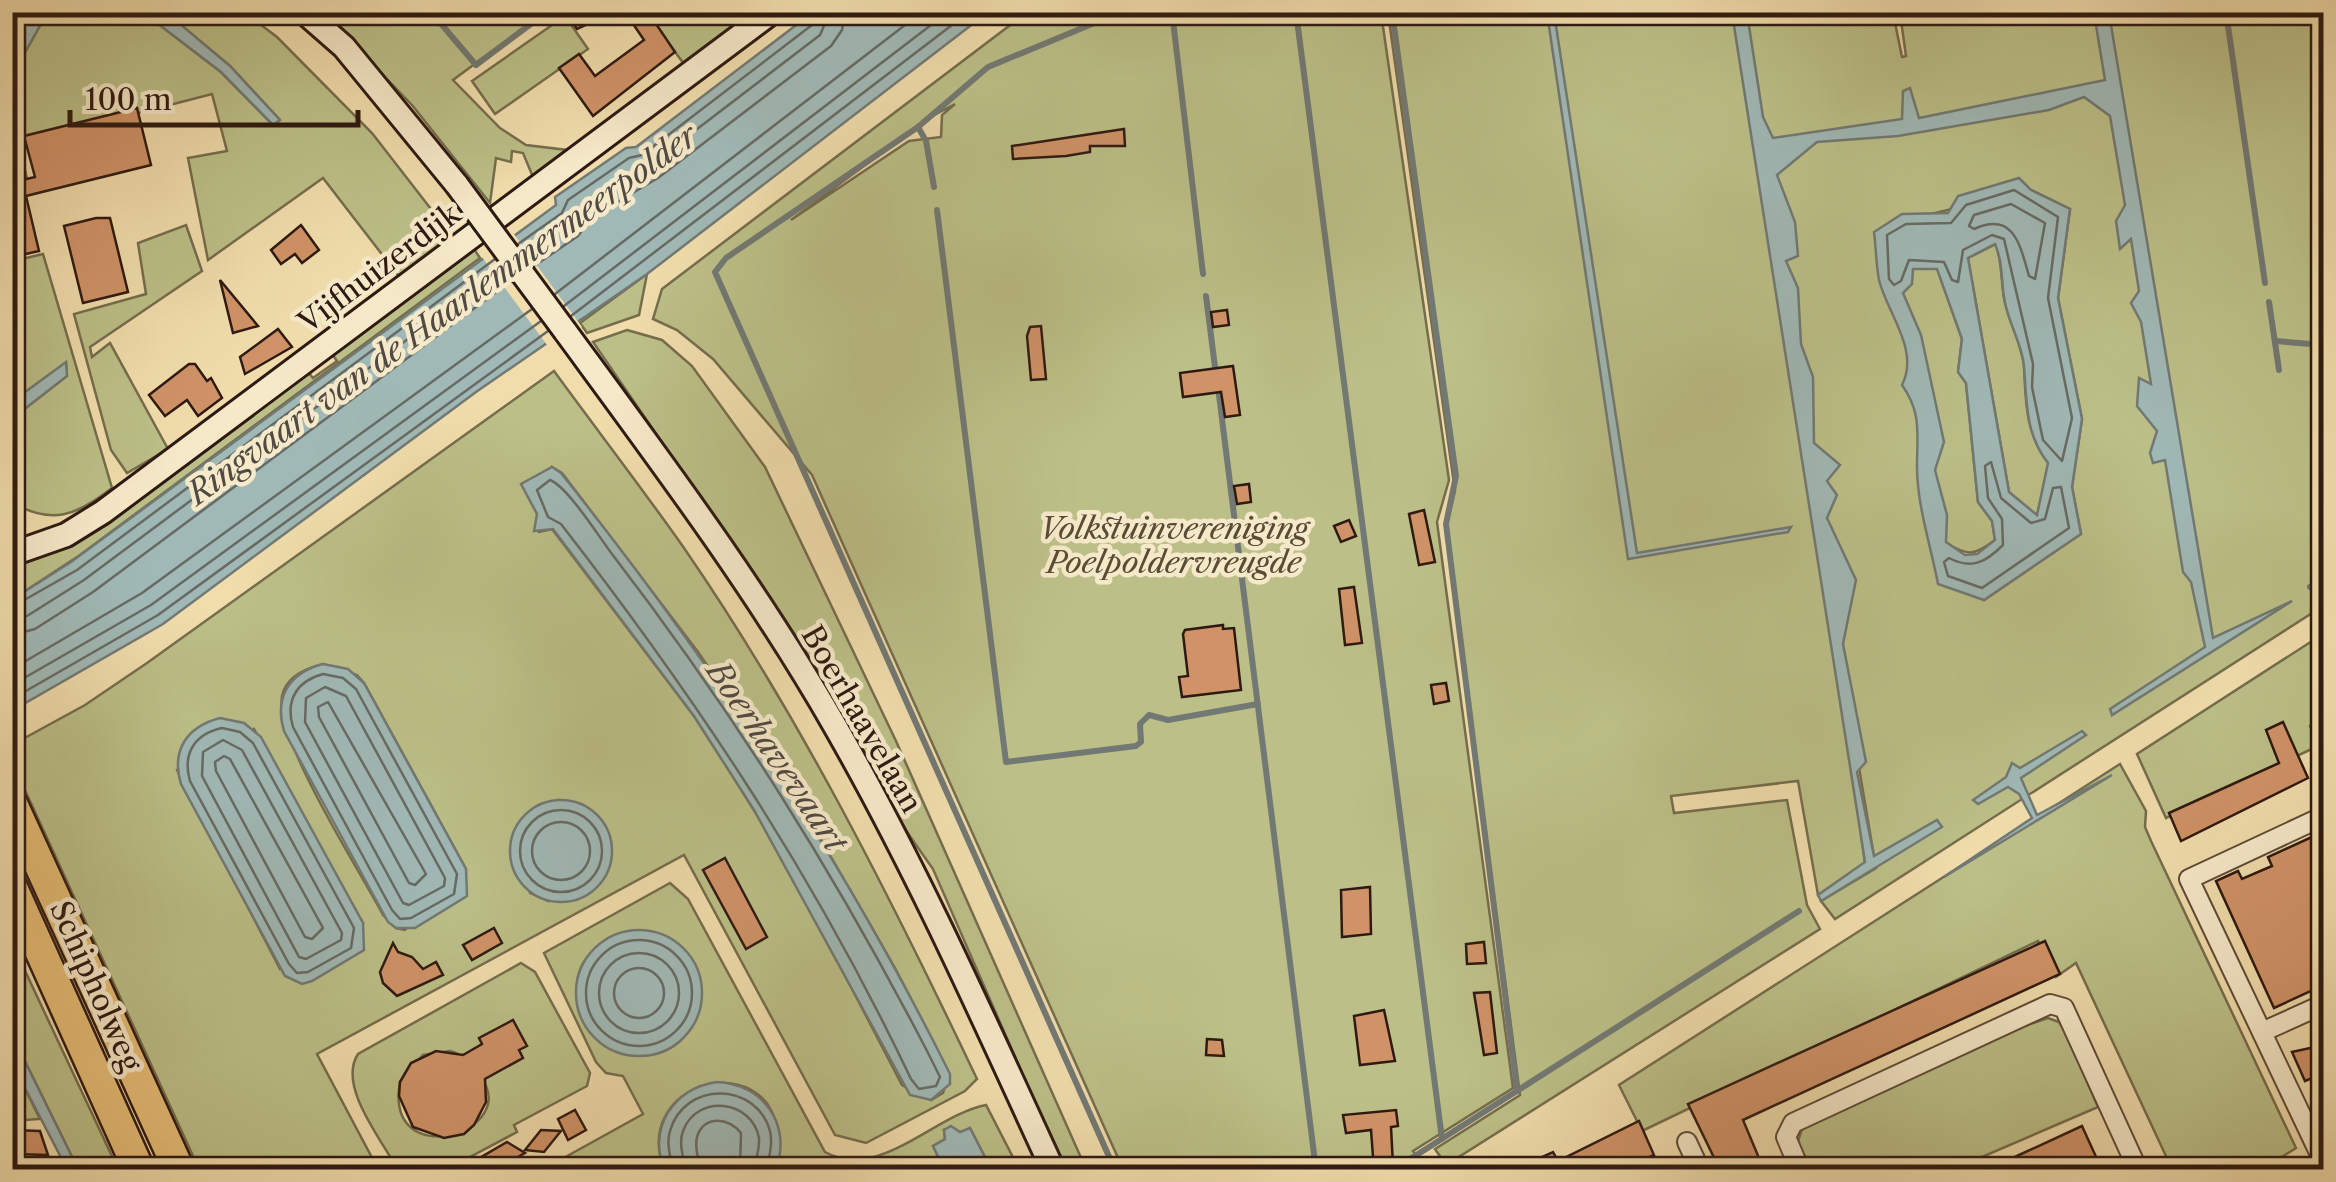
<svg xmlns="http://www.w3.org/2000/svg" width="2336" height="1182" viewBox="0 0 2336 1182" font-family="'Libre Caslon Text',serif">
	<rect width="100%" height="100%" fill="#f1ddac"/>
	<filter id="stains"><feTurbulence type="fractalNoise" baseFrequency=".002" numOctaves="4"/><feColorMatrix values="0 0 0 0 .2 0 0 0 0 .09 0 0 0 0 .02 0 0 0 .5 -.17"/></filter>
	<radialGradient id="worn" r=".72"><stop offset=".6" stop-color="#630" stop-opacity="0"/><stop offset="1" stop-color="#630" stop-opacity=".3"/></radialGradient>
	<!-- green -->
	<g fill="#bcc088" stroke="#756d4d" stroke-width="2.5" fill-rule="evenodd">
		<path d="M47,13H144L221,72L273,125L279,119L230,66L166,13H245L277,37L372,133L455,240L401,279L323,178L208,260L188,158L227,151L212,94L19,144L28,183L13,186V74Z"/>
		<path d="M323,13H544L453,80L500,128L526,145L567,150L533,177L523,153L512,151L511,162L496,158L490,203L412,105Z"/>
		<path d="M646,13H762L687,68Z"/>
		<path d="M1026,13H1381L1449,480L1437,522L1513,1088L1413,1151L1428,1169H1123L812,475L713,359L677,330L653,319L662,289ZM955,104L942,115L941,137L909,141L791,220L927,119Z"/>
		<path d="M1388,13H1893L1902,57L1906,56L1900,13H2323V606L1835,919L1821,901L1876,868L1858,762L1852,766L1865,863L1818,895L1798,781L1671,796L1674,813L1787,800L1807,905L1820,929L1446,1165L1435,1149L1520,1095L1446,528L1455,491ZM2031,190L2070,209L2058,298L2082,419L2072,487L2081,534L1984,600L1969,592L1946,543C1968,556 1974,556 1995,540L1992,521L1978,502L1966,383L1958,372L1962,339L1937,268L1927,215Z"/>
		<path d="M565,16L588,49L495,114L472,81Z"/>
		<path d="M186,225L202,271L90,347L92,357L110,343L168,449L127,473L111,450L74,314L146,294L138,243Z"/>
		<path d="M1996,244C2002,263 2001,279 2004,298C2008,321 2022,343 2024,367C2026,402 2025,434 2049,463L2037,516L2009,492L1968,258Z"/>
		<path d="M474,249L480,258L80,555L13,599V571C30,556 59,553 80,540L308,372L313,378L337,361L332,354Z"/>
		<path d="M43,254L112,488C76,516 52,525 13,503V418L67,376L66,363L13,401V261Z"/>
		<path d="M647,274L639,315L587,333L580,323Z"/>
		<path d="M627,330L662,340L692,366L765,467L896,741L1086,1169H1064L933,869L907,832L804,649L593,342Z"/>
		<path d="M554,371C597,430 642,488 684,548C799,715 890,896 977,1079L965,1091L866,1143L835,1135L684,855L317,1054L378,1169H199L13,764L12,745L85,705L147,663ZM552,467L562,473L698,652L790,786L895,968L949,1074L943,1093L931,1100L902,1085L785,860L732,775L694,716L552,529L539,532L537,514ZM323,664L357,675L364,683L466,869L405,930L396,928L383,915C360,871 275,739 282,696C286,677 307,668 323,664ZM254,729L363,923L280,969L177,770ZM558,800L548,901L530,893L518,824L539,805Z"/>
		<path d="M2323,634V719L2310,726L2318,746L2166,818L2137,754Z"/>
		<path d="M2120,764L2146,811L2145,827L2151,841L2296,1148L2263,1169H2172L2076,963L2056,977L2038,941L1642,1131L1619,1085Z"/>
		<path d="M670,883L688,899L825,1152C879,1182 934,1115 986,1105L1019,1169H991L970,1128L960,1133L944,1130L945,1139L933,1146L944,1169H776C781,1156 778,1145 777,1131C767,1048 631,1081 664,1169L542,1170L643,1114L623,1076L606,1073L596,1062L544,953ZM634,931C728,935 716,1064 632,1055C620,1053 607,1050 598,1040C575,1017 567,975 593,951C603,941 621,936 634,931Z"/>
		<path d="M12,943L118,1169H78L13,1037Z"/>
		<path d="M521,963L535,972L590,1073L587,1086L514,1125L517,1132L470,1157L476,1169L398,1170C382,1140 337,1086 358,1054ZM450,1051C465,1055 470,1063 479,1075C526,1132 383,1175 400,1082L423,1055Z"/>
		<path d="M2048,1018L2059,1022L2066,1032L2098,1107L1954,1169H1807L1796,1147L1803,1126L2003,1033Z"/>
		<path d="M13,1065L40,1119L25,1120L13,1114Z"/>
	</g>
	<!-- water -->
	<g fill="#a0b9b6" stroke="#727974" stroke-width="2.5" fill-rule="evenodd">
		<path d="M30,13H47L13,74V46Z"/>
		<path d="M144,13H167L230,66L280,120L273,125L221,72Z"/>
		<path d="M812,13H987L647,274L476,392L163,624L13,710V599L71,562L556,205L555,197L626,148L636,147Z"/>
		<path d="M1547,13H1554L1637,553L1791,527L1788,532L1628,559Z"/>
		<path d="M1732,13H1747L1763,117L1773,138L1902,119L1903,91L1910,88L1919,118L2105,80L2095,19L2090,13H2109L2213,638L2292,601L2112,715L2110,709L2205,647L2191,582L2183,572L2165,460L2153,463L2150,453L2157,431L2137,406L2139,378L2151,384L2141,322L2131,303L2139,291L2131,239L2120,249L2116,221L2125,205L2110,116L2084,97L2049,110L1898,136L1817,142L1777,175L1795,222L1798,256L1786,261L1798,288L1801,344L1813,377L1814,443L1840,465L1827,481L1837,495L1827,518L1856,580L1843,644L1866,762L1857,772L1874,856L1937,820L1942,827L1821,901L1818,895L1865,862Z"/>
		<path d="M2019,178L2031,190L2070,209L2058,298L2082,419L2072,487L2081,534L1984,600L1938,584C1931,547 1917,505 1917,467C1917,434 1922,413 1902,385C1920,350 1887,313 1879,280C1876,264 1876,247 1874,232L1902,214L1948,213L1958,196ZM1995,244C2003,263 2001,279 2004,297C2007,321 2022,343 2024,366C2027,402 2025,434 2048,463L2037,515L2009,492L1968,258ZM1913,269H1937L1962,339L1958,372L1966,383L1978,502L1992,521L1995,540L1977,554L1965,555L1946,542L1947,515L1935,470L1944,442L1921,335L1903,293L1912,284Z"/>
		<path d="M66,362L67,376L13,418V401Z"/>
		<path d="M552,467L561,473C713,664 841,855 950,1074V1084L931,1100L910,1095L754,810L694,716L553,529L534,531L537,514L521,484Z"/>
		<path d="M323,664L348,669L364,683L466,869L467,896L415,928H396L388,922L284,731C274,697 289,673 323,664Z"/>
		<path d="M220,718L244,723L261,737L363,923L364,950L312,981L302,984L285,976L181,784C171,751 186,727 220,718Z"/>
		<path d="M2082,731L2086,735L2021,778L2037,815L2112,775L1944,877L2032,818L2019,794L2008,787L1978,804L1973,800L2006,777L2012,763L2020,768Z"/>
		<circle cx="561" cy="851" r="51"/>
		<circle cx="639" cy="993" r="63"/>
		<path d="M13,1037L78,1169H67L13,1065Z"/>
		<path d="M717,1082C764,1084 792,1125 776,1169H664C648,1128 673,1088 717,1082Z"/>
		<path d="M951,1126L960,1132L970,1128L991,1169H944L933,1146L945,1139L944,1130Z"/>
	</g>
	<!-- pier -->
	<path fill="#f1ddac" d="M511,230L582,327L550,349L479,253Z"/>
	<g fill="none" stroke-linecap="round" stroke-linejoin="round">
		<!-- shore -->
		<g stroke="#676a64" stroke-width="2.5">
			<path d="M2014,190L2058,217L2048,298L2072,418L2062,461L2043,440L2032,387L2033,364L2004,239L1992,235L1963,250L1958,282L1952,280L1944,262L1909,260L1901,281L1894,285L1889,279L1887,235L1906,224L1951,223L1966,205Z"/>
			<path d="M2011,204L2045,223L2035,279L2029,276C2020,245 2014,211 1974,229L1969,226L1974,215Z"/>
			<path d="M518,244L562,213L568,200L629,158L642,155L812,25L817,12"/>
			<path d="M525,254C569,224 601,188 650,165L820,35L830,12"/>
			<path d="M534,266L578,236L592,217L658,178L831,46L842,30L845,12"/>
			<path d="M555,294L922,12"/>
			<path d="M564,306L948,12"/>
			<path d="M571,316L969,12"/>
			<path d="M1991,462L2001,498L2031,523L2045,519L2053,488L2061,487L2069,528L1982,588L1948,576L1944,562L1949,558C1972,570 1986,562 2003,545L2002,519L1988,498L1985,466Z"/>
			<path d="M550,480C568,487 599,537 612,554C734,713 834,872 926,1049L940,1077L936,1086L919,1089L911,1079C814,875 699,702 561,524L548,517L537,490Z"/>
			<path d="M12,607L77,570L495,259"/>
			<path d="M12,620L27,616L84,580L502,269"/>
			<path d="M12,635L35,629L93,592L511,281"/>
			<path d="M12,669L142,593L532,309"/>
			<path d="M323,674L343,678L356,689L457,874L454,894L411,918L400,919L392,910L293,727C285,700 297,681 323,674Z"/>
			<path d="M12,685L151,605L541,321"/>
			<path d="M325,687L346,696L445,878L444,886L409,905L403,903L305,722L306,698Z"/>
			<path d="M12,699L158,615L548,331"/>
			<path d="M328,702L426,874L415,885L409,883L319,717L318,707Z"/>
			<path d="M222,728L240,732L253,743L354,928L351,948L308,972L297,973L289,964L190,781C182,753 195,734 222,728Z"/>
			<path d="M223,740L242,750L342,933L341,940L306,959L299,957L202,776L203,752Z"/>
			<path d="M224,756L230,759L323,928L312,939L305,937L216,771L215,762Z"/>
			<circle cx="561" cy="851" r="41"/>
			<circle cx="561" cy="851" r="29"/>
			<circle cx="639" cy="993" r="53"/>
			<circle cx="639" cy="993" r="40"/>
			<circle cx="639" cy="993" r="25"/>
			<path d="M672,1170C671,1156 666,1144 670,1131C684,1081 756,1081 770,1131C773,1144 769,1156 767,1170"/>
			<path d="M685,1170C684,1156 678,1144 683,1131C697,1093 752,1100 759,1138C760,1149 755,1159 755,1170"/>
			<path d="M700,1170C699,1159 694,1148 697,1137C704,1114 730,1118 741,1133L740,1170"/>
		</g>
		<!-- stream -->
		<g stroke="#727974" stroke-width="6">
			<path d="M431,12L476,65L547,12"/>
			<path d="M1172,12L1203,274"/>
			<path d="M1296,12L1442,1139"/>
			<path d="M1392,12L1456,476L1446,524L1517,1090"/>
			<path d="M2226,12L2265,283"/>
			<path d="M918,127L926,141L934,187"/>
			<path d="M937,210L1006,762L1136,746L1141,742L1140,724L1149,715L1168,720L1258,704"/>
			<path d="M1206,296L1216,375"/>
			<path d="M2269,302L2279,370"/>
			<path d="M2275,341L2324,345"/>
			<path d="M1218,387L1316,1170"/>
			<path d="M2310,587L2324,578"/>
			<path d="M1115,1170L715,272L726,258L918,127L988,67L1121,12"/>
			<path d="M1393,1170L1799,911"/>
		</g>
	</g>
	<!-- building -->
	<g fill="#d09368" stroke="#2e1a12" stroke-width="2.5">
		<path d="M577,12H614L577,29L569,18Z"/>
		<path d="M625,12H648L675,52L593,116L559,68L579,54L595,76L644,40Z"/>
		<path d="M137,108L151,165L26,196L39,251L12,257V166L18,165L22,180L35,177L24,136Z"/>
		<path d="M1124,129L1125,146H1090V152L1066,156L1013,159L1012,146Z"/>
		<path d="M96,218H110L128,292L83,303L64,226Z"/>
		<path d="M301,225L319,250L302,263L295,254L281,264L271,250Z"/>
		<path d="M220,280L258,326L233,333Z"/>
		<path d="M1227,310L1229,325L1213,327L1211,312Z"/>
		<path d="M1041,326L1046,379L1031,380L1027,336L1030,327Z"/>
		<path d="M278,329L292,347L245,374L240,357Z"/>
		<path d="M189,364H195L207,381L211,378L222,398L198,416L187,400L165,416L149,395Z"/>
		<path d="M1233,366L1240,415L1225,417L1221,392L1183,397L1180,373Z"/>
		<path d="M1249,484L1251,502L1237,504L1234,486Z"/>
		<path d="M1424,510L1435,562L1419,565L1409,514Z"/>
		<path d="M1349,520L1356,536L1341,542L1334,526Z"/>
		<path d="M1354,587L1362,643L1345,645L1339,589Z"/>
		<path d="M1223,625V629L1234,628L1241,690L1182,697L1179,677L1188,676L1183,634L1185,630Z"/>
		<path d="M1446,683L1449,701L1434,704L1431,685Z"/>
		<path d="M2283,722L2308,778L2181,841L2169,813L2279,763L2266,730Z"/>
		<path d="M2314,836L2324,856V985L2274,1008L2216,881L2238,871L2242,879L2272,866L2268,857Z"/>
		<path d="M725,858L767,937L746,949L703,870Z"/>
		<path d="M1370,887L1371,934L1342,937L1341,890Z"/>
		<path d="M494,928L502,943L472,960L463,945Z"/>
		<path d="M2045,941L2060,974L1743,1120L1764,1170H1720L1688,1104Z"/>
		<path d="M1484,942L1486,963L1467,964L1466,944Z"/>
		<path d="M393,943L398,952L412,957L423,969L436,962L443,975L397,996L383,983L380,972Z"/>
		<path d="M1490,992L1497,1053L1484,1055L1474,993Z"/>
		<path d="M1384,1010L1395,1061L1360,1065L1354,1016Z"/>
		<path d="M513,1020L527,1046L519,1050L523,1058L485,1079L486,1102L474,1125L464,1134L444,1138L413,1127L399,1096L400,1082L411,1063L436,1051L463,1055L482,1044L479,1038Z"/>
		<path d="M1207,1039L1222,1040L1224,1056L1206,1055Z"/>
		<path d="M2324,1045V1073L2305,1081L2292,1052Z"/>
		<path d="M575,1110L586,1130L568,1140L558,1119Z"/>
		<path d="M1396,1110L1398,1126L1391,1127L1393,1165L1374,1170L1371,1130L1346,1133L1343,1115Z"/>
		<path d="M1639,1121L1654,1155L1643,1160L1651,1170H1513L1553,1152L1558,1161Z"/>
		<path d="M2082,1126L2102,1170H1988L2019,1155Z"/>
		<path d="M12,1130L40,1131L48,1155L12,1154Z"/>
		<path d="M541,1130L561,1131L544,1152L525,1150Z"/>
		<path d="M507,1142L525,1153L516,1158L517,1170H459Z"/>
	</g>
	<g fill="none" stroke-linecap="round" stroke-linejoin="round">
		<!-- street casing -->
		<g stroke="#5f4b38" stroke-width="22">
			<g id="street">
				<path d="M2324,816L2189,879L2324,1163"/>
				<path d="M2262,1032L2324,1004"/>
				<path d="M1687,1142L1700,1170"/>
				<path d="M1800,1170L1786,1137L1793,1123L2050,1004L2064,1008L2138,1170"/>
			</g>
		</g>
		<!-- secondary casing -->
		<g stroke="#2e1a12" stroke-width="28">
			<g id="secondary">
				<path d="M304,12L344,47L457,185"/>
				<path d="M565,331C659,459 756,588 835,726C917,869 984,1020 1053,1170"/>
				<path d="M12,554L66,535L103,512L772,12"/>
				<path d="M2322,1170L2324,1169"/>
			</g>
		</g>
		<!-- highway casing -->
		<g stroke="#2e1a12" stroke-width="35">
			<g id="highway">
				<path d="M12,804L179,1170"/>
				<path d="M12,888L139,1170"/>
			</g>
		</g>
		<!-- street -->
		<use href="#street" stroke="#f6e9c9" stroke-width="18"/>
		<!-- secondary -->
		<use href="#secondary" stroke="#f6e9c9" stroke-width="22"/>
		<!-- highway -->
		<use href="#highway" stroke="#e8be76" stroke-width="30"/>
		<!-- secondary-bridge casing -->
		<g stroke="#2e1a12" stroke-width="28" stroke-linecap="butt">
			<path id="secondary-bridge" d="M457,185L565,331"/>
		</g>
		<!-- secondary-bridge -->
		<use href="#secondary-bridge" stroke="#f6e9c9" stroke-width="22"/>
	</g>
	<g text-anchor="middle" dominant-baseline="central" stroke-width="9" stroke-linejoin="round" paint-order="stroke">
		<!-- street labels -->
		<g font-size="30" fill="#2e1a12" stroke="#f6e9c9">
			<text transform="translate(379 268) rotate(-37)">Vijfhuizerdijk</text>
			<text transform="translate(862 719) rotate(60)">Boerhaavelaan</text>
			<text transform="translate(96 986) rotate(66)">Schipholweg</text>
		</g>
		<!-- park labels -->
		<g font-size="30" font-style="italic" fill="#594c35" stroke="#f6e9c9">
			<text x="1174" y="528">Volkstuinvereniging<tspan x="1174" dy="34">Poelpoldervreugde</tspan></text>
		</g>
		<!-- water labels -->
		<g font-size="32" font-style="italic" fill="#504a43" stroke="#f6e9c9">
			<text transform="translate(442 314) rotate(-36)">Ringvaart van de Haarlemmermeerpolder</text>
			<text transform="translate(777 756) rotate(56)">Boerhavevaart</text>
		</g>
	</g>
	<!-- margin -->
	<rect width="2336" height="1182" fill="none" stroke="#f1ddac" stroke-width="50"/>
	<rect x="15" y="15" width="2306" height="1152" fill="none" stroke="#2e1a12" stroke-width="5"/>
	<rect x="25" y="25" width="2286" height="1132" fill="none" stroke="#2e1a12" stroke-width="2.5"/>
	<!-- scale -->
	<path d="M70 110v15h288v-15" fill="none" stroke="#2e1a12" stroke-width="5"/>
	<text x="85" y="110" font-size="30" fill="#2e1a12" stroke="#f6e9c9" stroke-width="8" paint-order="stroke">100 m</text>
	<rect width="100%" height="100%" filter="url(#stains)"/>
	<rect width="100%" height="100%" fill="url(#worn)"/>
</svg>
